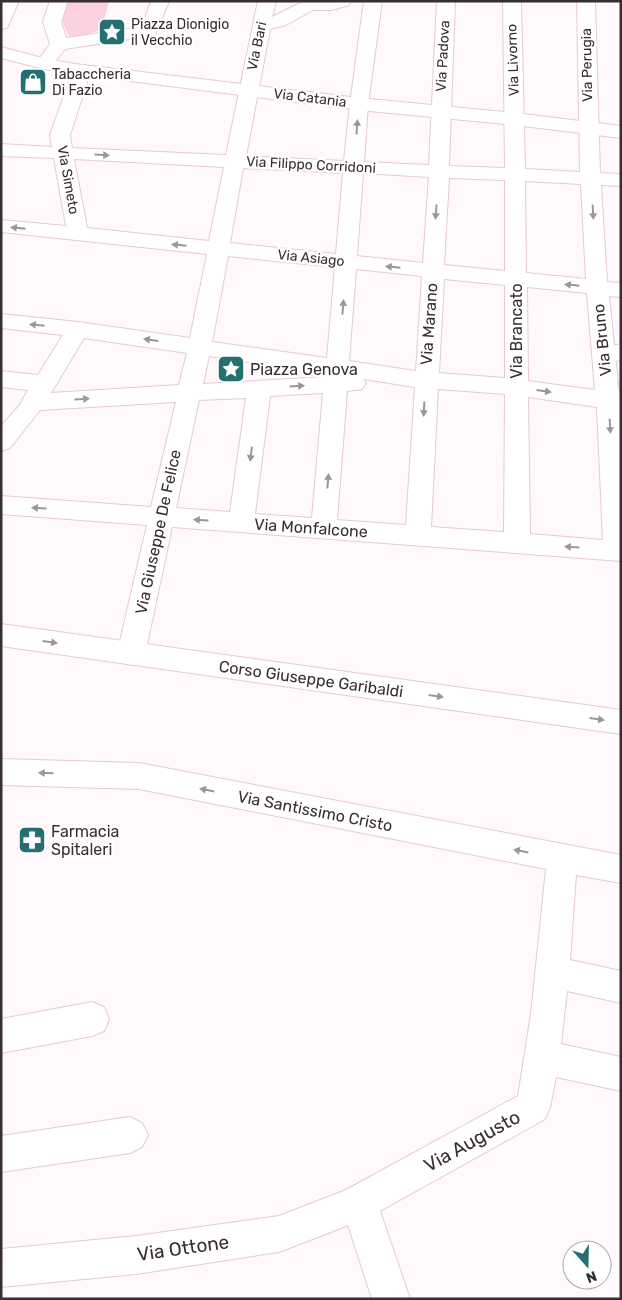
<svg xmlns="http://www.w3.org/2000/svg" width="622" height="1300" viewBox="0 0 622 1300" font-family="Rubik,sans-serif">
	<rect width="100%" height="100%" fill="#fff9fb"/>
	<!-- green -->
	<path fill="#fbd1e2" d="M67,1H109L102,29L87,35L69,37L61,19Z"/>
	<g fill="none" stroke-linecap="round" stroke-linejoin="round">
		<!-- pedestrian casing -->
		<g stroke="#e6c9d4" stroke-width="2">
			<g id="pedestrian">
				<path d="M621,344V360L604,363L596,360L593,355L596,350Z"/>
				<path d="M92,1002L104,1007L109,1019L104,1031L92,1036L1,1053V1019Z"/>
				<path d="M130,1117L142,1123L148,1135L142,1147L130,1153L1,1172V1136Z"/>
				<path d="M359,1185L372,1190L377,1203L372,1216L279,1252L136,1274L1,1287V1249L136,1236L279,1216Z"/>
			</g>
		</g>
		<!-- minor casing -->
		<g stroke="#e6c9d4" stroke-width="2">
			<g id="minor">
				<path d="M1,1H19L7,28L1,29Z"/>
				<path d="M50,1H68L61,22L66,38L142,27L151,1H169L155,35L65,49L54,63L48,64L42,63L39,59L50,44L43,22Z"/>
				<path d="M258,1H276L272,17L304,1H351L349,5L332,10H313L286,25L270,29L246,156L344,161L350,104L364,1H382L368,104L364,162L429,165L437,1H455L449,166L505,168L503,1H521L525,169L580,172L577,1H595L600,173L621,174V186L601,185L607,282L621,283V297L609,296L619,393L621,394V561L172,527L145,654L141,662L131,665L121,662L117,654L147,525L1,514V496L151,507L176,402L40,410L10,448L1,451V426L19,406L28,390L1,387V371L38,375L63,335L1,328V314L78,322L190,338L207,254L1,232V220L66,226L54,158L1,156V144L52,147L50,135L73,70L76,66L82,65L88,66L91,70L70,135L72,148L226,155ZM74,159L224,167L209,241L87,228ZM243,168L343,173L336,254L230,243ZM363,173L429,177L423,263L357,256ZM449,178L505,180V271L444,265ZM525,181L581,184L586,279L526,273ZM228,256L335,267L327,358L212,342ZM356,269L422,276L416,371L349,361ZM444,279L505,285V378L439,373ZM527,287L587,293L595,390L528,381ZM84,338L187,353L179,385L51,393ZM209,356L325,374V377L203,384ZM363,379L415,387L406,525L337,520L347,391L362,389L366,383ZM438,389L505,394L504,532L431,527ZM323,393L312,518L255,514L270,396ZM528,397L597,407L603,540L530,534ZM246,398L230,512L176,508L199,400Z"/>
				<path d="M1,759L139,763L621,855V883L576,875L570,960L621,971V1003L567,991L561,1044L621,1057V1091L556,1077L550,1107L545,1119L380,1211L410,1299H372L341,1203L346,1190L518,1096L531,1014L546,869L139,789L1,785Z"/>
			</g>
		</g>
		<!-- tertiary casing -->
		<g stroke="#e6c9d4" stroke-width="2">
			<g id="tertiary">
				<path d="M1,47L46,59L75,64L359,98L515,113L621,126V138L515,125L359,110L75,74L44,69L1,58Z"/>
				<path d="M1,624L621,710V734L1,646Z"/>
			</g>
		</g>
		<!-- pedestrian -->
		<use href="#pedestrian" fill="#fff" fill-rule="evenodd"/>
		<!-- minor -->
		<use href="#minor" fill="#fff" fill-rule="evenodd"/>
		<!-- tertiary -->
		<use href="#tertiary" fill="#fff" fill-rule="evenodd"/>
	</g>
	<!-- one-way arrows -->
	<defs><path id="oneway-solid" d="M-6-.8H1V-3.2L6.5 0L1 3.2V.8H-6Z" transform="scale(1.25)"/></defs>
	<g fill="#9c9698">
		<use href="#oneway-solid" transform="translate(357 127) rotate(-86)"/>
		<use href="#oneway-solid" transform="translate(102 155) rotate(3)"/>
		<use href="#oneway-solid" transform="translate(436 212) rotate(94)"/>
		<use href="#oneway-solid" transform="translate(593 212) rotate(87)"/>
		<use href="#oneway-solid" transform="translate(18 228) rotate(-174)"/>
		<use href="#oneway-solid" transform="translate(179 245) rotate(-174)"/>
		<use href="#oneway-solid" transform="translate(393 267) rotate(-174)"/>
		<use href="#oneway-solid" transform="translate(572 285) rotate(-174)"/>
		<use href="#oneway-solid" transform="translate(343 307) rotate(-85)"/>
		<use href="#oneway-solid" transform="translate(37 325) rotate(-174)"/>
		<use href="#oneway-solid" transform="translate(151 340) rotate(-172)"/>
		<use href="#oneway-solid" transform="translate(297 386) rotate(-3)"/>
		<use href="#oneway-solid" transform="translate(544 391) rotate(8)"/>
		<use href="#oneway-solid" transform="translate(82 399) rotate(-3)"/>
		<use href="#oneway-solid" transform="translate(424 409) rotate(93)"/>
		<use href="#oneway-solid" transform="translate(610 426) rotate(87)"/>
		<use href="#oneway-solid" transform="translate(251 454) rotate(97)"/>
		<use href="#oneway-solid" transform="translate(328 481) rotate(-85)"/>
		<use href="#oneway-solid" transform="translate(39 508) rotate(-176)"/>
		<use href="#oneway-solid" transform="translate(201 520) rotate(-176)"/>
		<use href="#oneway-solid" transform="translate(572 547) rotate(-176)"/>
		<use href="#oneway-solid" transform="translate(50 642) rotate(8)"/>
		<use href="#oneway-solid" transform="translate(436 696) rotate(8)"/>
		<use href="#oneway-solid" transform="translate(597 719) rotate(8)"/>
		<use href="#oneway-solid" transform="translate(46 773) rotate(-178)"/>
		<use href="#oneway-solid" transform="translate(207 790) rotate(-169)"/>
		<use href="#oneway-solid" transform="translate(521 851) rotate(-169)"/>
	</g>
	<!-- icons -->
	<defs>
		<g id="sight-square" transform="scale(1.4375)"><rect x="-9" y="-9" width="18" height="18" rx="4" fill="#246f6f" stroke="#fff"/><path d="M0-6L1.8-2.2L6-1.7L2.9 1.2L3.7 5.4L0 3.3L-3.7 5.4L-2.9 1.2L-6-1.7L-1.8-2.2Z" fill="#fff"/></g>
		<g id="shop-square" transform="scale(1.4375)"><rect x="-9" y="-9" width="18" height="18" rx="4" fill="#246f6f" stroke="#fff"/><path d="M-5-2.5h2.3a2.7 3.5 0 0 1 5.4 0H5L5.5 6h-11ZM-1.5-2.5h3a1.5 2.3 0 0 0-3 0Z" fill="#fff"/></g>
		<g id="pharmacy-square" transform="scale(1.4375)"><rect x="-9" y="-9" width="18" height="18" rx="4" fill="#246f6f" stroke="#fff"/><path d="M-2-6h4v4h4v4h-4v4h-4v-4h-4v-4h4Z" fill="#fff"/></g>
	</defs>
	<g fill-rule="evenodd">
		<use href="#sight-square" x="112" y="32"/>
		<use href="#shop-square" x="33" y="82"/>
		<use href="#sight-square" x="231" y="369"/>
		<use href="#pharmacy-square" x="32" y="840"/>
	</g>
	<g text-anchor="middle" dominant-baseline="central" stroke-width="5" stroke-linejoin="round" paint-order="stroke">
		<!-- far-poi labels -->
		<g font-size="14" fill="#382d32" stroke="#fff" text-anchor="start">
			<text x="131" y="24">Piazza Dionigio<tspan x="131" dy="16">il Vecchio</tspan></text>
			<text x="52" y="74">Tabaccheria<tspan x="52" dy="16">Di Fazio</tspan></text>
		</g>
		<!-- far-street labels -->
		<g font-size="14" fill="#382d32" stroke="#fff">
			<text transform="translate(257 46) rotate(-78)">Via Bari</text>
			<text transform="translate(443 56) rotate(-87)">Via Padova</text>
			<text transform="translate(513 60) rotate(-92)">Via Livorno</text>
			<text transform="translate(587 65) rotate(-91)">Via Perugia</text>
			<text transform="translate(310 98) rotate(7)">Via Catania</text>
			<text transform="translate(311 165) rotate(3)">Via Filippo Corridoni</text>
			<text transform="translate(68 180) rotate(80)">Via Simeto</text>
			<text transform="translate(311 258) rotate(6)">Via Asiago</text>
		</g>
		<!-- street labels -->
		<g font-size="16" fill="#382d32" stroke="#fff">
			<text transform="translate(429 324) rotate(-86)">Via Marano</text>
			<text transform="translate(516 331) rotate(-90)">Via Brancato</text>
			<text transform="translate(602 340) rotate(-96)">Via Bruno</text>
			<text transform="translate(311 528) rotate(4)">Via Monfalcone</text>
			<text transform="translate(158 532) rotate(-78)">Via Giuseppe De Felice</text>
			<text transform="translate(311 679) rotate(8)">Corso Giuseppe Garibaldi</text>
			<text transform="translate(315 811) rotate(11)">Via Santissimo Cristo</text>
		</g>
		<!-- poi labels -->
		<g font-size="16" fill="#382d32" stroke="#fff" text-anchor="start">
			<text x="250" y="369">Piazza Genova</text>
			<text x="51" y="831">Farmacia<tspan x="51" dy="18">Spitaleri</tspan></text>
		</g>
		<!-- near-street labels -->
		<g font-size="19" fill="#382d32" stroke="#fff">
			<text transform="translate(472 1141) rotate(-29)">Via Augusto</text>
			<text transform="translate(183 1248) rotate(-8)">Via Ottone</text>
		</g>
	</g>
	<!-- border -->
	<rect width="622" height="1300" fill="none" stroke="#382d32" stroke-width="5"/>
	<!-- north arrow -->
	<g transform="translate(587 1265) rotate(160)"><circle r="24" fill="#ffffff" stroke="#afabad"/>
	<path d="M0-4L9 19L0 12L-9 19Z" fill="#246f6f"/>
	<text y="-8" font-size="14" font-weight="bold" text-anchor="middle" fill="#382d32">N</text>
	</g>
</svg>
